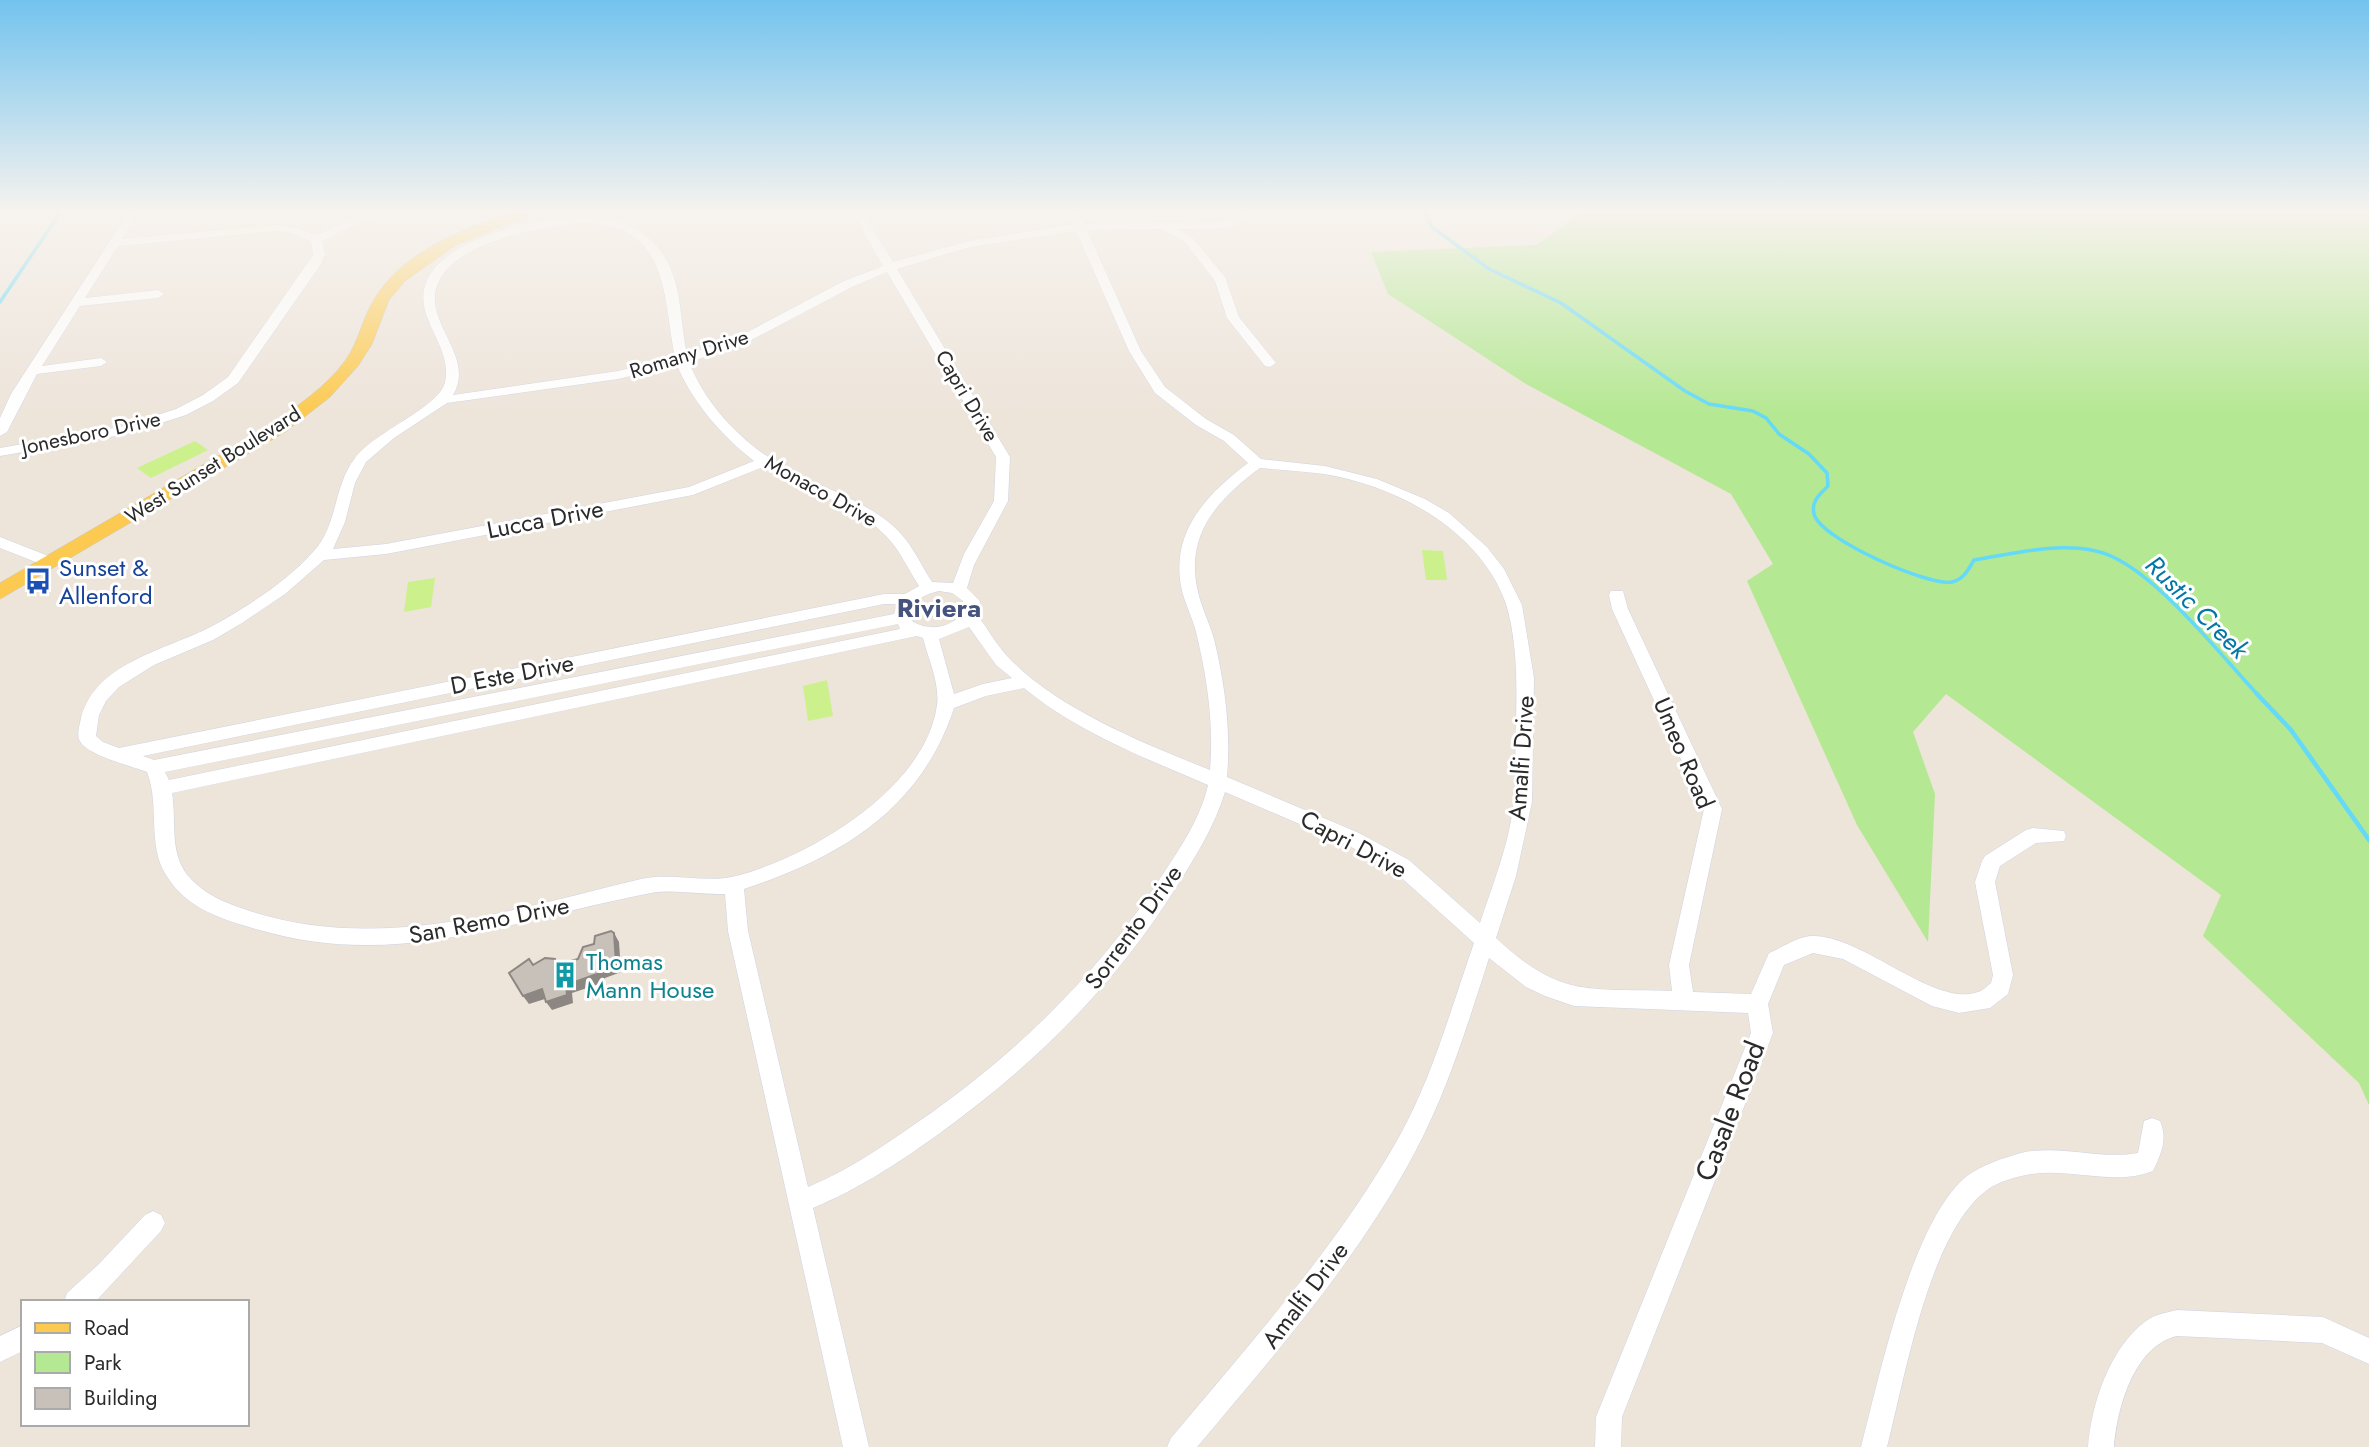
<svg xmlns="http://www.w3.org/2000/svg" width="2369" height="1447" viewBox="0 0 2369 1447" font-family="Jost,sans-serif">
	<rect width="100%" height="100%" fill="#ede4da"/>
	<!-- green -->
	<path fill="#b4e892" d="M1581,213H2369V1105L2359,1083L2203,936L2221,895L1946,694L1913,732L1935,794L1928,942L1857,825L1747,581L1773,564L1731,494L1526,384L1388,294L1371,252L1537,245Z"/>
	<!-- pitch -->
	<g fill="#ccf18c">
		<path d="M195,441L208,450L151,478L137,468Z"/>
		<path d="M1422,550L1443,551L1447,580H1426Z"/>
		<path d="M435,578L431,607L404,612L408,582Z"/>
		<path d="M827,680L833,716L808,721L803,686Z"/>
	</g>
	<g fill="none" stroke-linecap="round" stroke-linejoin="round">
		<!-- stream-far1 -->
		<g stroke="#64d9f8" stroke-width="3.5">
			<path d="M1425,213L1432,227L1489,269L1561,303L1685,391L1709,404L1753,411L1766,418L1779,434L1809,454L1827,473L1828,486C1820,494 1811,501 1814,514C1820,539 1930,587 1952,582C1964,579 1968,570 1974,560C2013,554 2057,542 2096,551C2149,562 2221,656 2259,696"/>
			<path d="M0,302L60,213"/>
		</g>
		<!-- stream -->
		<path stroke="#64d9f8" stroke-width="4.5" d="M2257,694L2291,730L2369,840"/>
		<!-- minor casing -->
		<g stroke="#cfd4e4" stroke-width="1">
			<g id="minor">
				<path d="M128,213H138L122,239L276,225L297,228L316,235L366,213H380L322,241L325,255L321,264L238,383L213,401L186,415L127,434L0,456V448L120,427L176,409L203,395L228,377L313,255L311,241L291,233L276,231L118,246L85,298L158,290L164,294L158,298L80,306L42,366L101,358L107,362L101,366L37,374L7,432L0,436V418L11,394Z"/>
				<path d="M853,213H863L893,262L969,241L1073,224L1069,213H1079L1084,224L1222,222L1242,213H1253C1238,234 1201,229 1177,229L1192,237L1225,277L1239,317L1276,363L1270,367L1265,366L1227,318L1215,281L1184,241L1161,229L1087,230L1141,351L1165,387L1206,419L1234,435L1261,459L1325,466L1377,479L1425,499L1449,513L1487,547L1504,569L1522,605L1534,678L1532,802L1516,876L1496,938C1561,999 1589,988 1672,991L1669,965L1704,809L1612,609L1609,595L1611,591H1623L1628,609L1722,809L1689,965L1693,992L1751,994L1769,953C1781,948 1800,935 1814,936C1865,937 1935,1008 1978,992C1983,991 1987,986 1991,983L1993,975L1975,882L1982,861L1985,856L2026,830L2033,828L2064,831L2066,836L2064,841L2036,843L2000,866L1995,882L2013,975L2008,994L1990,1008L1959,1013L1932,1006L1843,959L1813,953L1784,965L1768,1004L1773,1033L1622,1417L1621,1447H1595L1596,1417L1751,1033L1748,1013L1574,1006L1545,996L1526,987L1489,958C1468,1023 1448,1090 1415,1152C1357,1261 1276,1353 1197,1447H1167L1171,1438C1252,1341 1337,1247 1399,1137C1433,1076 1451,1008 1474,943L1395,872L1346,844L1225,792C1215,825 1196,856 1177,886C1115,986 1032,1067 936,1136C895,1165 860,1188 813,1208L869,1447H843L728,931L725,894C700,895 675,889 651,893C509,920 395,973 249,927C215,917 185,906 166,875C147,845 160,805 147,772C132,766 84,755 79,739C77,734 80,723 81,718C96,660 172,649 216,624C250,605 287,581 313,552C338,526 333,486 355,458C374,432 440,407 445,382C454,343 405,313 431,273C457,233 559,211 603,217C623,220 642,230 656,245C683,276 679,316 687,354L732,340L844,281L883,266ZM582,223C670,225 662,293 675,357L618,371L453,395C471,364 443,339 436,309C422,246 539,227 582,223ZM1076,231L1129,351L1155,393L1196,425L1224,441L1248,463C1207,494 1171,531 1181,586C1184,602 1192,616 1196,632C1207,677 1214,724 1210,770C1143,743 1057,709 1007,656C996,644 988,629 978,616L980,601L967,588L974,565L1008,501L1010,457L897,269L970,247ZM887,272L996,457L994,501L964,554L953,583L932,582C920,563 910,540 892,525C866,503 833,491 803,477C754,454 709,413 689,362L740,346L852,287ZM677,365C692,402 723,437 754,461L689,487L386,544L333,549L345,522L355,483L366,462L394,438L447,403L618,379ZM763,467C803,490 854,503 886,536C900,550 908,569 919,586L905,594H884L119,748L103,742L96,736L99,715L106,701L119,687L154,665L213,640L242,623L285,594L324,560L386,554L693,495ZM1260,468C1281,470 1303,471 1324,474C1397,486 1480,530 1506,604C1517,639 1517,685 1516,720C1515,747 1516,774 1514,800C1510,842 1493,884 1480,923L1409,860L1359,833L1227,777C1231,730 1225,684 1214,639C1209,621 1200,605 1197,587C1186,533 1219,498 1260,468ZM939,591L952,593L963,601L962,615C947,628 931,631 913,622L909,612C915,599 926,594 939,591ZM884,604H897L894,614L154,760L143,756ZM898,624L900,629L169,780L165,772ZM969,627L996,665L1012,678L983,684L954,694L939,639ZM917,636L923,638C928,658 940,684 937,705C926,788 810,857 736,876C706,884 673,872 641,879C516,909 384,952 256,913C232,905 209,898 191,879C168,855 177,823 172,793ZM1024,688C1077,732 1145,758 1208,785C1201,817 1181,847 1163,874C1099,974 1015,1055 918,1122C882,1147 849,1170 808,1187L748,931L744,889C841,857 921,809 954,708L986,696Z"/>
				<path d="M0,537L56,559L59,563L51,568L0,548Z"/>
				<path d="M2152,1118L2160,1121C2168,1139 2161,1154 2153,1171C2112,1187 2068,1166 2026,1175C2011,1178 1994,1183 1982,1194C1928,1241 1905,1377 1887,1447H1861C1879,1378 1912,1220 1967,1176C1982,1165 2003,1158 2021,1153C2060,1144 2099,1160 2138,1153L2144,1121Z"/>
				<path d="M153,1211L161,1215L165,1223L161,1231L95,1302H64L67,1293L98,1265L145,1215Z"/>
				<path d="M2177,1310L2323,1317L2369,1338V1364L2322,1343L2177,1336C2134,1346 2117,1408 2114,1447H2088C2091,1405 2110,1347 2146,1321C2155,1314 2166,1313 2177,1310Z"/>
				<path d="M23,1325V1351L0,1362V1336Z"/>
			</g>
		</g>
		<!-- major casing -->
		<g stroke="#c8c8c8" stroke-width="1">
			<path id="major" d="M514,213H535L456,245L405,281L389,300L372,344L358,366L330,397L285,432L0,599V583L273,424C298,405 326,387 345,361C359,342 362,318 375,298C404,251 463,228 514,213Z"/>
		</g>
		<!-- minor -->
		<use href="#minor" fill="#fff" fill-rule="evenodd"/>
		<!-- major -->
		<use href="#major" fill="#fcca50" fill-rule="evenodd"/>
	</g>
	<!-- shaded-wall -->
	<g fill="#8c8782">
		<path d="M614,933L619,942L621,972L605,978V982L572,993L573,1003L552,1010L546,1002L566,985L599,970Z"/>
		<path d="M542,989L548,998L529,1004L523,996Z"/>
	</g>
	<!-- building -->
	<path fill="#c8c1ba" stroke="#8c8782" stroke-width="2" d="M611,931L614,933L616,964L599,970L600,973L566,985L567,995L546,1002L542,989L523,996L509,973L529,959L533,965L545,958L555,959L556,965L578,959L583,947L594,944L595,936Z"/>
	<!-- sky -->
	<linearGradient id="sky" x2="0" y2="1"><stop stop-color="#73c3ee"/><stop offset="0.51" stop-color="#f7f3ee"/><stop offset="1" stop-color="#f7f3ee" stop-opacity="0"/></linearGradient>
	<rect width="2369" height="415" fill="url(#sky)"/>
	<!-- icons -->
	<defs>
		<g id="bus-bare" transform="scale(2.1)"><path d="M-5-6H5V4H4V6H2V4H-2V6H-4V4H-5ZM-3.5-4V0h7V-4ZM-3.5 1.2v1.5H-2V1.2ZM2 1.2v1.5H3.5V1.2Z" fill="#1a4fb4" stroke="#fff" stroke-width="2.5" paint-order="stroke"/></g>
		<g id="building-bare" transform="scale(2.1)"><path d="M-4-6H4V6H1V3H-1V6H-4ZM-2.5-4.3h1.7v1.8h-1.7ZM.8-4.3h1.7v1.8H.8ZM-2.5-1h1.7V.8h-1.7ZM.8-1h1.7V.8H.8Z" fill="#0f9aa8" stroke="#fff" stroke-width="2.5" paint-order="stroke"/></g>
	</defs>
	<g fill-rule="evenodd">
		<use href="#bus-bare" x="38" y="581"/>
		<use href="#building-bare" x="565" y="975"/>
	</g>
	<g text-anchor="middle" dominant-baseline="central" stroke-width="6" stroke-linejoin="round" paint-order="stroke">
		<!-- far-street labels -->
		<g font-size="21" fill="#2a2a2a" stroke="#fff">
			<text transform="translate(689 354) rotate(-17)">Romany Drive</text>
			<text transform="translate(967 396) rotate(59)">Capri Drive</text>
			<text transform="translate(91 433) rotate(-12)">Jonesboro Drive</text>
			<text transform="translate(213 465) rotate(-32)">West Sunset Boulevard</text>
			<text transform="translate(821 491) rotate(29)">Monaco Drive</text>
		</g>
		<!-- street labels -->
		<g font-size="24" fill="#2a2a2a" stroke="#fff">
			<text transform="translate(545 519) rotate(-11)">Lucca Drive</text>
			<text transform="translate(512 674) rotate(-11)">D Este Drive</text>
			<text transform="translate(1684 753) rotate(67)">Umeo Road</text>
			<text transform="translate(1521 758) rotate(-86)">Amalfi Drive</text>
			<text transform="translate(1354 844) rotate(28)">Capri Drive</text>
			<text transform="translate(489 920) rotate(-11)">San Remo Drive</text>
			<text transform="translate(1133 927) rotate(-54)">Sorrento Drive</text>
			<text transform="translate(1305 1295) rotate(-53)">Amalfi Drive</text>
		</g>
		<!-- transit labels -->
		<g font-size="24" fill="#164399" stroke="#fff" text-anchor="start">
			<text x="59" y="567">Sunset &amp;<tspan x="59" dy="28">Allenford</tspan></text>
		</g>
		<!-- culture labels -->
		<g font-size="24" fill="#0d838f" stroke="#fff" text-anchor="start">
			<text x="586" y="961">Thomas<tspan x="586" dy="28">Mann House</tspan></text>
		</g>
		<!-- water labels -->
		<g font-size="26" font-style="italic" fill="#0276a5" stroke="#fff">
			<text transform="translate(2197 607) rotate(45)">Rustic Creek</text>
		</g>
		<!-- neighbourhood labels -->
		<g font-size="26" font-weight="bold" fill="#46537e" stroke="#fff">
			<text x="939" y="608">Riviera</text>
		</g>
		<!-- near-street labels -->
		<g font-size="28" fill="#2a2a2a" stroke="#fff">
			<text transform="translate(1730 1111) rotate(-69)">Casale Road</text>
		</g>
	</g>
	<!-- legend -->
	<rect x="21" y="1300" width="228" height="126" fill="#ffffff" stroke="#aaaaaa" stroke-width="2"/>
	<rect x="35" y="1323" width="35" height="10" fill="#fcca50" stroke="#aaaaaa" stroke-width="2"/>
	<text x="84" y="1335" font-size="21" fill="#2a2a2a">Road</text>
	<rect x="35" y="1352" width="35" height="21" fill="#b4e892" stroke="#aaaaaa" stroke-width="2"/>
	<text x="84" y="1370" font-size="21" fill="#2a2a2a">Park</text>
	<rect x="35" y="1388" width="35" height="21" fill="#c8c1ba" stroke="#aaaaaa" stroke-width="2"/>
	<text x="84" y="1405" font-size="21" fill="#2a2a2a">Building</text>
</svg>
